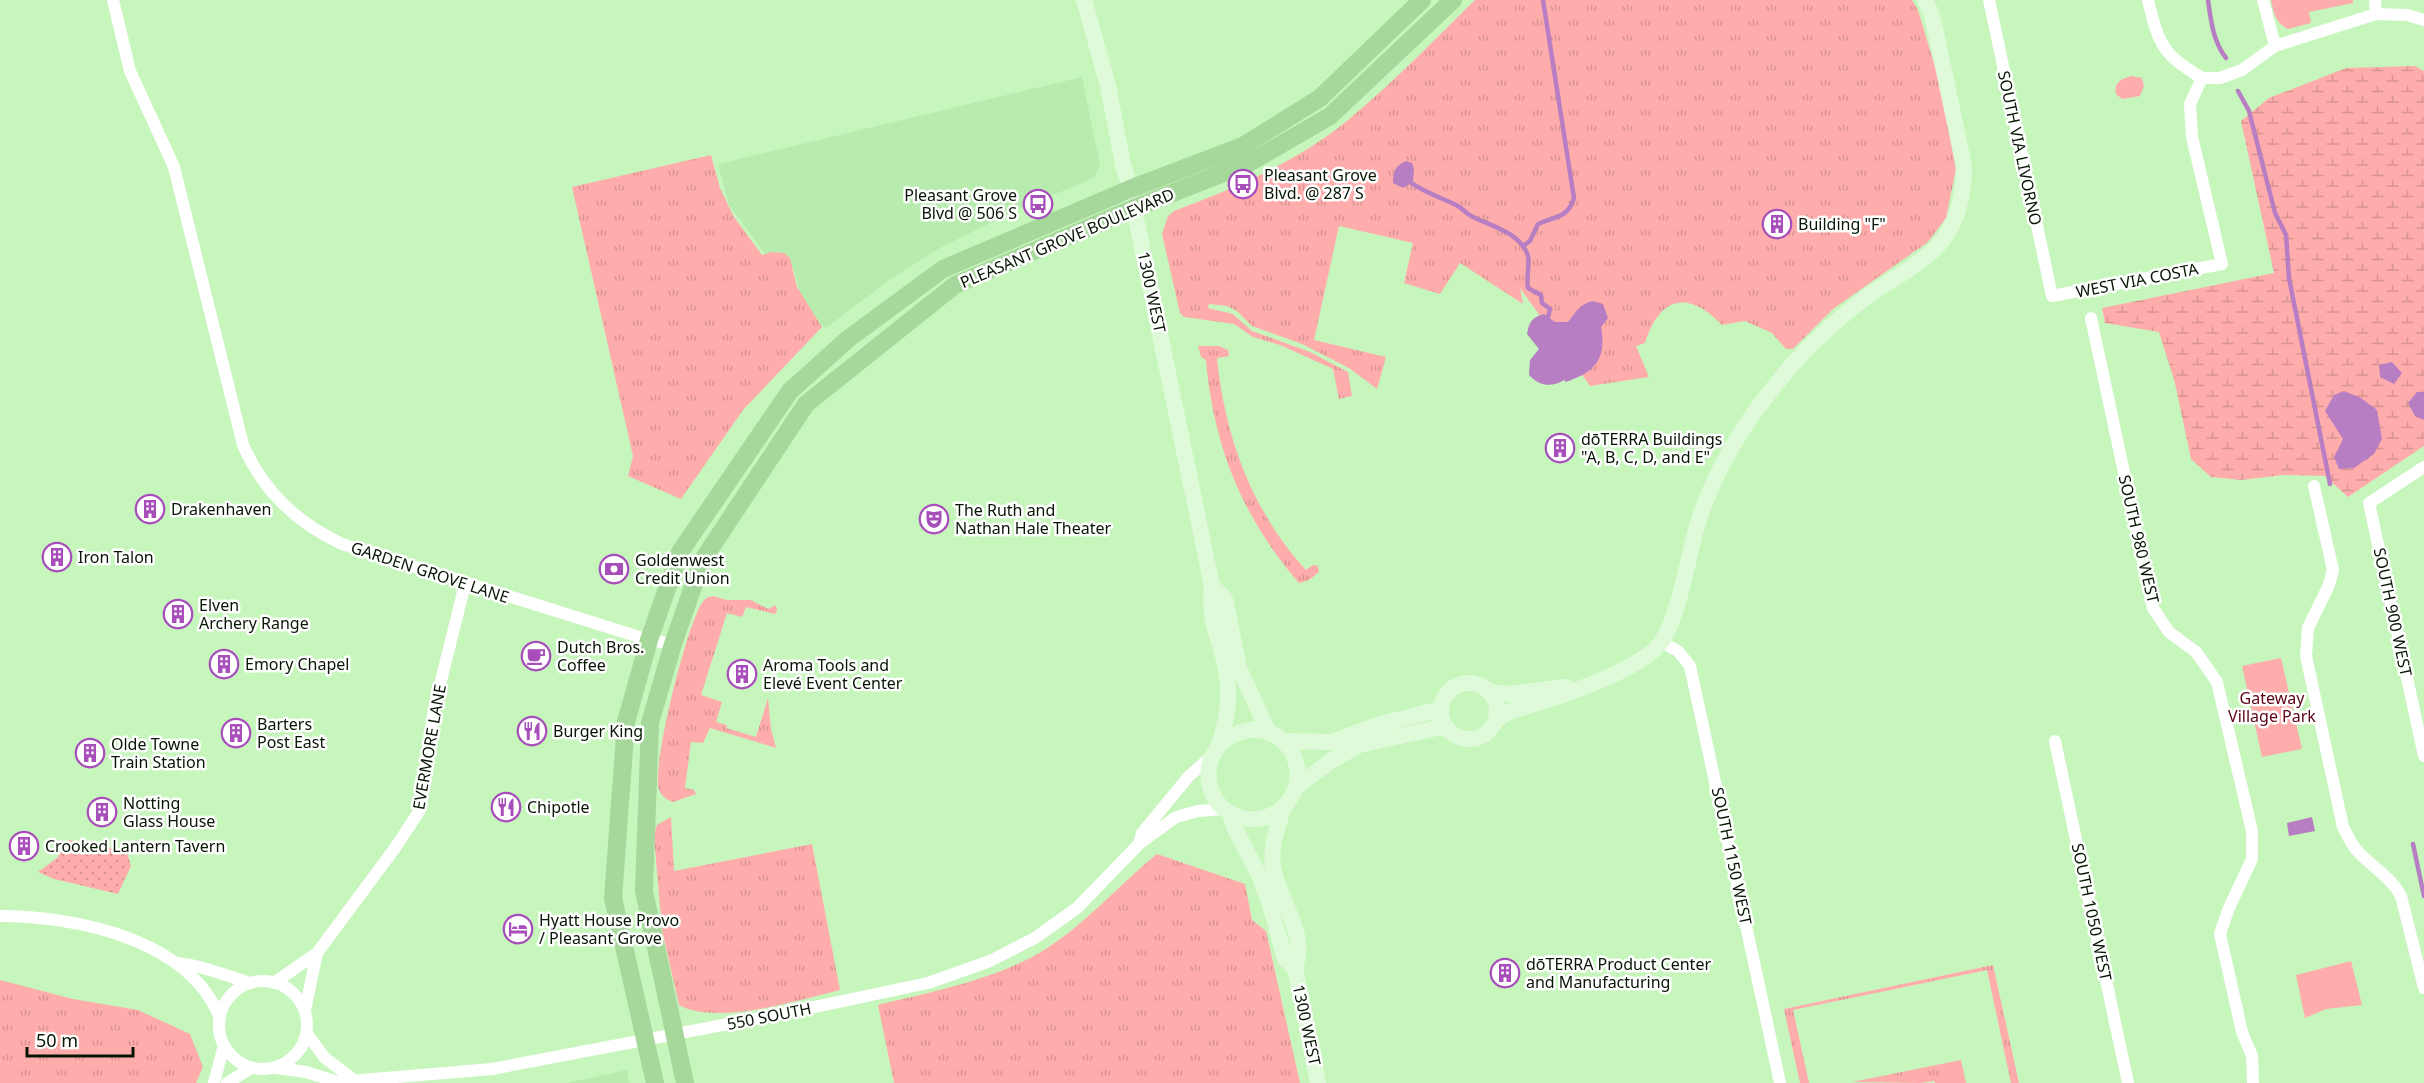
<svg xmlns="http://www.w3.org/2000/svg" width="2424" height="1083" viewBox="0 0 2424 1083" font-family="'Noto Sans',sans-serif">
	<defs>
		<pattern id="grass-tufts" width="24" height="20" patternUnits="userSpaceOnUse" patternTransform="scale(1.5)"><rect width="24" height="20" fill="#feadac"/><path d="M3 7l-1-3M5 7V3M7 7l1-3M15 17l-1-3M17 17v-4M19 17l1-3" fill="none" stroke="#d89492"/></pattern>
		<pattern id="wetland-marsh" width="20" height="14" patternUnits="userSpaceOnUse" patternTransform="scale(1.5)"><rect width="20" height="14" fill="#feadac"/><path d="M1 5h8M5 5V1M11 12h8M15 12V8" fill="none" stroke="#d89492"/></pattern>
		<pattern id="garden-dots" width="8" height="8" patternUnits="userSpaceOnUse" patternTransform="scale(1.5)"><rect width="8" height="8" fill="#feadac"/><path d="M2 2h.1M6 6h.1" fill="none" stroke="#d89492" stroke-width="1.8" stroke-linecap="round"/></pattern>
	</defs>
	<rect width="100%" height="100%" fill="#c7f6bd"/>
	<!-- built -->
	<g fill="#b8ecae">
		<path d="M1082,77L1100,165L1094,178L1014,211L938,249L888,281L825,329L802,299L793,267L768,258L729,205L718,164Z"/>
		<path d="M627,1070L629,1083H567Z"/>
	</g>
	<!-- grass -->
	<g fill="url(#grass-tufts)">
		<path d="M1475,0H1912L1918,10L1939,80L1956,169L1946,218L1928,242L1833,309L1793,349H1786L1772,333L1745,321L1722,325C1688,290 1660,296 1645,343L1636,346L1649,377L1590,386L1520,288L1523,304L1460,263L1440,294L1404,283L1413,243L1339,226L1314,340L1386,357L1377,389L1349,368L1302,344L1252,326L1237,311L1227,306L1209,304L1208,308L1233,314L1252,331L1310,352L1348,372L1352,396L1339,399L1333,369L1280,345L1253,337L1234,324L1184,317L1180,313L1162,234L1168,216L1174,211C1235,188 1297,162 1348,120C1393,83 1434,40 1475,0Z"/>
		<path d="M711,155L720,188L734,217L762,255L771,252L784,253L790,258L797,287L822,327L743,410L681,499L628,476L633,456L572,187Z"/>
		<path d="M1198,346H1219L1228,350L1229,356L1217,358C1225,437 1252,511 1306,570L1313,565L1318,566L1319,572L1309,580L1299,583C1243,519 1213,445 1206,360L1201,357Z"/>
		<path d="M713,596L727,600H751L768,609L776,605L777,611L775,614L746,607L742,617L727,613L701,695L722,702L716,722L727,725L726,728L756,737L768,698L771,729L776,748L710,728L703,743L691,742L685,788L694,790L696,794L673,802C666,799 662,797 659,790C651,768 687,624 702,603C705,598 708,597 713,596Z"/>
		<path d="M671,817L674,871L812,844L840,990C799,1000 717,1026 679,1005L662,930L654,836L657,825Z"/>
		<path d="M1157,854L1245,884L1252,920L1266,931L1300,1083H894L878,1005C931,992 985,982 1034,956C1081,930 1116,887 1157,854Z"/>
		<path d="M1993,965L2019,1083H2011L1987,970L1793,1010L1809,1083H1800L1784,1009Z"/>
		<path d="M0,980L73,999L138,1010L190,1034L203,1067L196,1083H0Z"/>
		<path d="M1961,1060L1966,1083H1935L1934,1081L1921,1083L1852,1082Z"/>
	</g>
	<!-- wetland -->
	<path fill="url(#wetland-marsh)" d="M2415,66L2424,71V446L2348,497L2325,476L2284,475L2241,480L2211,477L2191,459L2175,383L2159,332L2105,323L2102,308L2274,273L2241,121L2269,98L2346,68Z"/>
	<!-- park -->
	<g fill="#feadac">
		<path d="M2271,0H2353V3L2309,12L2311,23L2288,29C2275,22 2274,14 2271,0Z"/>
		<path d="M2132,76L2142,78L2144,86L2140,96L2122,99L2116,94C2113,83 2122,78 2132,76Z"/>
		<path d="M2281,658L2302,749L2262,757L2242,666Z"/>
		<path d="M2351,961L2362,1005L2326,1009L2305,1018L2296,975Z"/>
	</g>
	<!-- garden -->
	<path fill="url(#garden-dots)" d="M69,840L112,848L127,853L131,866L118,894L54,879L38,872L57,858Z"/>
	<!-- water -->
	<g fill="#b77ec3">
		<path d="M1406,161L1412,163L1414,169L1413,182L1403,188L1393,183C1393,172 1395,166 1406,161Z"/>
		<path d="M1593,301L1603,304L1608,318L1601,327C1607,359 1595,372 1566,382L1564,380C1551,388 1539,386 1529,375L1530,360L1539,349L1527,334C1529,322 1532,317 1544,314L1555,322H1568C1576,312 1579,304 1593,301Z"/>
		<path d="M2392,362L2402,373L2394,384L2380,377L2379,365Z"/>
		<path d="M2344,391L2361,398L2377,410L2382,439L2374,454L2354,468L2339,469L2334,457L2343,439L2325,411L2334,395Z"/>
		<path d="M2417,392H2424V420L2415,416L2408,403Z"/>
		<path d="M2312,817L2315,831L2289,836L2287,823Z"/>
	</g>
	<g fill="none" stroke-linecap="round" stroke-linejoin="round">
		<!-- stream -->
		<g stroke="#b77ec3" stroke-width="4.5">
			<path d="M2208,0C2211,21 2213,41 2226,58"/>
			<path d="M2238,91L2249,111L2275,213L2286,235L2289,278L2330,484"/>
			<path d="M1409,181C1422,192 1443,198 1458,206C1463,209 1467,214 1473,217C1491,226 1521,233 1528,256C1530,261 1526,278 1528,288L1541,295L1542,303L1550,309L1547,321"/>
			<path d="M1523,246L1530,241L1538,224C1556,216 1568,218 1574,198L1543,0"/>
			<path d="M2413,844L2424,896"/>
		</g>
		<!-- street -->
		<g stroke="#fff" stroke-width="12">
			<path d="M113,0L130,71L174,167L243,445C264,492 296,522 342,544L649,640L673,644"/>
			<path d="M1989,0L2052,296L2222,264L2192,137L2190,104L2202,78"/>
			<path d="M2148,0C2159,45 2162,54 2202,78"/>
			<path d="M2263,0L2275,46"/>
			<path d="M2375,0L2376,14"/>
			<path d="M2202,78H2220L2242,70L2275,46L2376,14L2407,15L2424,20"/>
			<path d="M2091,318L2153,608L2169,632L2196,652L2217,682L2252,831V859L2228,910L2220,934L2242,1032L2252,1056L2253,1083"/>
			<path d="M2424,467L2369,503L2424,756"/>
			<path d="M2314,486L2333,570L2329,585L2308,628L2306,656L2343,827C2347,834 2350,842 2355,848C2369,866 2390,875 2401,896L2424,988"/>
			<path d="M1661,642L1678,651L1690,666L1780,1083"/>
			<path d="M2055,741L2128,1083"/>
			<path d="M1139,844L1142,833L1189,776L1212,756"/>
			<path d="M0,916C75,916 189,939 220,1018"/>
			<path d="M177,963C202,966 226,975 250,983"/>
			<circle cx="263" cy="1025" r="44"/>
			<path d="M274,983L317,953L395,848L420,810L434,709L465,584"/>
			<path d="M305,1010L317,953"/>
			<path d="M307,1034L325,1058L354,1080"/>
			<path d="M276,1068L306,1072L338,1082L492,1069L791,1012L928,983L990,961L1035,938L1077,908L1139,844L1176,817L1198,811L1224,809"/>
			<path d="M214,1083L224,1045"/>
			<path d="M227,1083L251,1068"/>
		</g>
		<!-- secondary -->
		<g stroke="#dffad9" stroke-width="16">
			<path d="M1084,0L1108,86L1123,164L1130,189L1212,586C1206,625 1228,652 1228,689C1229,707 1225,726 1220,743C1218,749 1213,753 1211,759C1205,778 1210,800 1227,811C1237,818 1250,821 1262,818C1275,816 1287,806 1293,794C1303,774 1296,749 1278,737C1258,724 1237,730 1219,744"/>
			<path d="M1212,586L1225,599L1239,668L1269,733"/>
			<circle cx="1469" cy="711" r="28"/>
			<path d="M1491,692L1509,694L1566,687"/>
			<path d="M1496,720L1511,711C1547,701 1641,672 1662,641C1678,617 1688,559 1696,529C1712,476 1742,425 1777,383C1802,351 1834,322 1865,298C1904,269 1946,257 1959,206C1963,191 1965,176 1963,161L1936,33L1931,13L1925,0"/>
			<path d="M1283,741L1332,742L1377,725L1441,709"/>
			<path d="M1296,787L1331,761L1359,745L1437,728H1446"/>
			<path d="M1283,808C1278,828 1270,845 1273,866C1277,898 1309,933 1295,968"/>
			<path d="M1230,813L1234,827L1260,877L1271,908L1285,959L1295,968"/>
			<path d="M1295,968L1318,1083"/>
		</g>
		<!-- primary -->
		<g stroke="#a6d89b" stroke-width="18">
			<path d="M655,1083L613,898L626,722L649,640L680,552L790,391L848,339L943,269L1130,189L1243,146L1320,98L1422,0"/>
			<path d="M685,1083L644,891L650,723L673,644L702,561L806,404L955,285L1134,208L1249,163L1330,116L1453,0"/>
		</g>
	</g>
	<!-- icons -->
	<defs>
		<g id="bus-ring" transform="scale(1.5)"><circle r="9.5" fill="#fff" stroke="#a74ebb" stroke-width="1.5"/><path d="M-5-6H5V4H4V6H2V4H-2V6H-4V4H-5ZM-3.5-4V0h7V-4ZM-3.5 1.2v1.5H-2V1.2ZM2 1.2v1.5H3.5V1.2Z" fill="#a74ebb"/></g>
		<g id="building-ring" transform="scale(1.5)"><circle r="9.5" fill="#fff" stroke="#a74ebb" stroke-width="1.5"/><path d="M-4-6H4V6H1V3H-1V6H-4ZM-2.5-4.3h1.7v1.8h-1.7ZM.8-4.3h1.7v1.8H.8ZM-2.5-1h1.7V.8h-1.7ZM.8-1h1.7V.8H.8Z" fill="#a74ebb"/></g>
		<g id="theatre-ring" transform="scale(1.5)"><circle r="9.5" fill="#fff" stroke="#a74ebb" stroke-width="1.5"/><path d="M-5-5.5Q0-4 5-5.5V0Q5 5 0 6Q-5 5-5 0ZM-3.3-2.5H-1v1.5H-3.3ZM1-2.5H3.3v1.5H1ZM-2.8 1Q0 5.5 2.8 1Z" fill="#a74ebb"/></g>
		<g id="bank-ring" transform="scale(1.5)"><circle r="9.5" fill="#fff" stroke="#a74ebb" stroke-width="1.5"/><path d="M-6-4H6V4H-6ZM0-2.3a2.3 2.3 0 1 0 0 4.6a2.3 2.3 0 1 0 0-4.6Z" fill="#a74ebb"/></g>
		<g id="cafe-ring" transform="scale(1.5)"><circle r="9.5" fill="#fff" stroke="#a74ebb" stroke-width="1.5"/><path d="M-5.5-4.5H6V0H3Q3 3.5 0 3.5H-2.5Q-5.5 3.5-5.5 0ZM3-3.2v2h1.7v-2ZM-6 4.5H4V6H-6Z" fill="#a74ebb"/></g>
		<g id="restaurant-ring" transform="scale(1.5)"><circle r="9.5" fill="#fff" stroke="#a74ebb" stroke-width="1.5"/><path d="M-5-6h1v4h1v-4h1v4h1v-4h1v5L-1.5 .5V6h-2V.5L-5-1ZM5-6V6H3V1.5H1.5Q1.5-4 5-6Z" fill="#a74ebb"/></g>
		<g id="hotel-ring" transform="scale(1.5)"><circle r="9.5" fill="#fff" stroke="#a74ebb" stroke-width="1.5"/><path d="M-6-4.5h1.5V1H6V5H4.5V3h-9V5H-6ZM-4 0a1.8 1.8 0 1 1 3.6 0ZM.5 0V-2.5h3Q6-2.5 6 0Z" fill="#a74ebb"/></g>
	</defs>
	<g fill-rule="evenodd">
		<use href="#bus-ring" x="1243" y="184"/>
		<use href="#bus-ring" x="1038" y="204"/>
		<use href="#building-ring" x="1777" y="224"/>
		<use href="#building-ring" x="1560" y="448"/>
		<use href="#building-ring" x="150" y="509"/>
		<use href="#theatre-ring" x="934" y="519"/>
		<use href="#building-ring" x="57" y="557"/>
		<use href="#bank-ring" x="614" y="569"/>
		<use href="#building-ring" x="178" y="614"/>
		<use href="#cafe-ring" x="536" y="656"/>
		<use href="#building-ring" x="224" y="664"/>
		<use href="#building-ring" x="742" y="674"/>
		<use href="#restaurant-ring" x="532" y="731"/>
		<use href="#building-ring" x="236" y="733"/>
		<use href="#building-ring" x="90" y="753"/>
		<use href="#restaurant-ring" x="506" y="807"/>
		<use href="#building-ring" x="102" y="812"/>
		<use href="#building-ring" x="24" y="846"/>
		<use href="#hotel-ring" x="518" y="929"/>
		<use href="#building-ring" x="1505" y="973"/>
	</g>
	<g text-anchor="middle" dominant-baseline="central" stroke-width="5" stroke-linejoin="round" paint-order="stroke">
		<!-- street labels -->
		<g font-size="16" fill="#061603" stroke="#fff">
			<text transform="translate(2020 148) rotate(78)">SOUTH VIA LIVORNO</text>
			<text transform="translate(1067 238) rotate(-23)">PLEASANT GROVE BOULEVARD</text>
			<text transform="translate(2137 280) rotate(-11)">WEST VIA COSTA</text>
			<text transform="translate(1152 292) rotate(78)">1300 WEST</text>
			<text transform="translate(2139 539) rotate(77)">SOUTH 980 WEST</text>
			<text transform="translate(430 572) rotate(18)">GARDEN GROVE LANE</text>
			<text transform="translate(2393 612) rotate(78)">SOUTH 900 WEST</text>
			<text transform="translate(429 747) rotate(-80)">EVERMORE LANE</text>
			<text transform="translate(1732 856) rotate(78)">SOUTH 1150 WEST</text>
			<text transform="translate(2092 912) rotate(78)">SOUTH 1050 WEST</text>
			<text transform="translate(769 1016) rotate(-11)">550 SOUTH</text>
			<text transform="translate(1307 1025) rotate(78)">1300 WEST</text>
		</g>
		<!-- poi labels -->
		<g font-size="16" fill="#061603" stroke="#fff" text-anchor="start">
			<text x="1264" y="175">Pleasant Grove<tspan x="1264" dy="18">Blvd. @ 287 S</tspan></text>
			<text x="1017" y="195" text-anchor="end">Pleasant Grove<tspan x="1017" dy="18">Blvd @ 506 S</tspan></text>
			<text x="1798" y="224">Building "F"</text>
			<text x="1581" y="439">dōTERRA Buildings<tspan x="1581" dy="18">"A, B, C, D, and E"</tspan></text>
			<text x="171" y="509">Drakenhaven</text>
			<text x="955" y="510">The Ruth and<tspan x="955" dy="18">Nathan Hale Theater</tspan></text>
			<text x="78" y="557">Iron Talon</text>
			<text x="635" y="560">Goldenwest<tspan x="635" dy="18">Credit Union</tspan></text>
			<text x="199" y="605">Elven<tspan x="199" dy="18">Archery Range</tspan></text>
			<text x="557" y="647">Dutch Bros.<tspan x="557" dy="18">Coffee</tspan></text>
			<text x="245" y="664">Emory Chapel</text>
			<text x="763" y="665">Aroma Tools and<tspan x="763" dy="18">Elevé Event Center</tspan></text>
			<text x="257" y="724">Barters<tspan x="257" dy="18">Post East</tspan></text>
			<text x="553" y="731">Burger King</text>
			<text x="111" y="744">Olde Towne<tspan x="111" dy="18">Train Station</tspan></text>
			<text x="123" y="803">Notting<tspan x="123" dy="18">Glass House</tspan></text>
			<text x="527" y="807">Chipotle</text>
			<text x="45" y="846">Crooked Lantern Tavern</text>
			<text x="539" y="920">Hyatt House Provo<tspan x="539" dy="18">/ Pleasant Grove</tspan></text>
			<text x="1526" y="964">dōTERRA Product Center<tspan x="1526" dy="18">and Manufacturing</tspan></text>
		</g>
		<!-- park labels -->
		<g font-size="16" fill="#5c0313" stroke="#fff">
			<text x="2272" y="698">Gateway<tspan x="2272" dy="18">Village Park</tspan></text>
		</g>
	</g>
	<!-- scale -->
	<path d="M27 1047v9h106v-9" fill="none" stroke="#061603" stroke-width="3"/>
	<text x="36" y="1047" font-size="18" fill="#061603" stroke="#ffffff" stroke-width="4.5" paint-order="stroke">50 m</text>
</svg>
